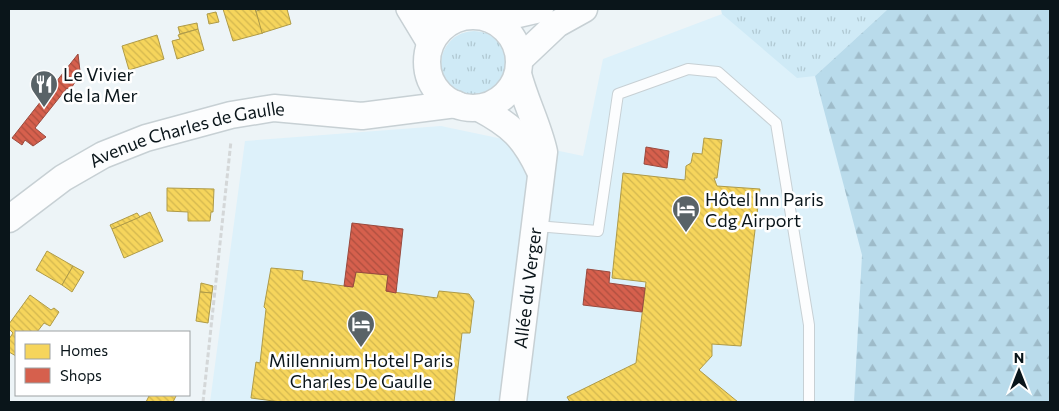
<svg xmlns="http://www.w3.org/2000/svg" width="1059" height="411" viewBox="0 0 1059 411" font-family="Commissioner,sans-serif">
	<defs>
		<pattern id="grass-tufts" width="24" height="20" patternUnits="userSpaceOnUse" patternTransform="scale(1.25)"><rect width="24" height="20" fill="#cfeaf6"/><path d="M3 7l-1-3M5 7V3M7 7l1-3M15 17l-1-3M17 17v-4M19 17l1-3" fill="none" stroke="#b0c8d2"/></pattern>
		<pattern id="forest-firs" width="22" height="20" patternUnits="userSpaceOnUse" patternTransform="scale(1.25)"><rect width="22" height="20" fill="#b9dbeb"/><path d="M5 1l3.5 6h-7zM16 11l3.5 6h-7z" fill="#9ebbc9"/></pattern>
		<pattern id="homes-back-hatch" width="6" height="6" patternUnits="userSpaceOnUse" patternTransform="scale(1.25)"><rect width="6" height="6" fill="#f6d55c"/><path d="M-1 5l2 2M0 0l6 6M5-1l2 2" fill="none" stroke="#d2b64f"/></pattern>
		<pattern id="shops-back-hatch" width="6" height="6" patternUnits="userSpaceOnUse" patternTransform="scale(1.25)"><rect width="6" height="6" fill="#d6604d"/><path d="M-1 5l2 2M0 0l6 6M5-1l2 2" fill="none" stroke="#ac4e3f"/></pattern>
	</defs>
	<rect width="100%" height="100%" fill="#edf4f7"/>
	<!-- built -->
	<path fill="#ddf1fa" d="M721,9H1050V402H210L245,141L441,126L583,156L603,59L722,14Z"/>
	<!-- grass -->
	<g fill="url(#grass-tufts)">
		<path d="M721,9H888L815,76L797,78L722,14Z"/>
		<circle cx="474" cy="64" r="33"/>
	</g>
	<!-- forest -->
	<path fill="url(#forest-firs)" d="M888,9H1050V402H854L862,255L815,76Z"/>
	<!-- homes -->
	<g fill="url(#homes-back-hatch)" stroke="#af9b48">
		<path d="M223,9H255L263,33L233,41Z"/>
		<path d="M265,9H287L291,24L262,33L256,11Z"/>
		<path d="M216,12L219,22L209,24L207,14Z"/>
		<path d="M197,23L198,29L180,34L178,27Z"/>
		<path d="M198,29L204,50L177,59L172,41L180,39L178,35Z"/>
		<path d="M157,35L164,59L129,70L122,46Z"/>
		<path d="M704,138L722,140L717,178H714L717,186L760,189L741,346L712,344V356L699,370L738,402H570L567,397L636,363L646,282L612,278L623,173L685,180L686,166L691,163L693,153L702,154Z"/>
		<path d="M167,188L214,189L213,212H211L210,221H188V212L167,211Z"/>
		<path d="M150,212L163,241L124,258L112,229Z"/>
		<path d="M137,213L140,217L112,229L110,225Z"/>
		<path d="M47,251L73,266L62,285L36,270Z"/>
		<path d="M73,266L84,272L72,292L62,285Z"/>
		<path d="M271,268L303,271L302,280L344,286L353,287L356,272L388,275L386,291L437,298L439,291L469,294L474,301L470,333H462L454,402H281L251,398L256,362L260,363L266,309L264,307Z"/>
		<path d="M201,283L213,286L212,293L200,292Z"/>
		<path d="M200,292L212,293L208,323L196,321Z"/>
		<path d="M30,295L51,310L54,308L59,312L50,326L44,323L37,332H16V356L9,352V339L13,333L9,329V324Z"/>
		<path d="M147,395H173L176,396L173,402H146L149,396Z"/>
	</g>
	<!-- shops -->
	<g fill="url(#shops-back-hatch)" stroke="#994a3e">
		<path d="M78,54L80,71L74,80L75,82L70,90L67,88L35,128L46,137L33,146L25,140L22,145L12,138Z"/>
		<path d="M646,147L669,151L667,168L644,164Z"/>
		<path d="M352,223L403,229L396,293L386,291L388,275L356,272L353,287L344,286Z"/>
		<path d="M587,269L610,272L609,283L645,288L642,312L583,305Z"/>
	</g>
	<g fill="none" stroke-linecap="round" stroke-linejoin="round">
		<!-- service casing -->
		<g stroke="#c7d0d4" stroke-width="12">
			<path id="service" d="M536,226L598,231L618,94L688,69L718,72L776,123L809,325V402"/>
		</g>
		<!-- minor casing -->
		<g stroke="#c7d0d4" stroke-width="24">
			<g id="minor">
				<path d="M407,9L430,47"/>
				<path d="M420,9L450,22"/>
			</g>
		</g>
		<!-- tertiary casing -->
		<g stroke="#c7d0d4" stroke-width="29">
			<g id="tertiary">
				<circle cx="473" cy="62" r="46"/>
				<path d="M493,20L540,9"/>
				<path d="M520,59L557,24L584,9"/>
				<path d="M479,108C511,125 524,137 540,171"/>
				<path id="s1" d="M9,219L63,178L103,155L146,138L231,115L274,108L362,116L456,104"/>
				<path id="s2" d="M513,402L544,152C538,125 525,101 518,74"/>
			</g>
		</g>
		<!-- path -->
		<path stroke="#d4d7d8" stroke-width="3" stroke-dasharray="5 2.5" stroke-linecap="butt" d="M203,402L231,141"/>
		<!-- service -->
		<use href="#service" stroke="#fcfdfe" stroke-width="10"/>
		<!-- minor -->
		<use href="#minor" stroke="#fcfdfe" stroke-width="21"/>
		<!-- tertiary -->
		<use href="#tertiary" stroke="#fcfdfe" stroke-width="26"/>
	</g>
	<!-- icons -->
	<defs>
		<g id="restaurant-pin" transform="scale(1.4375)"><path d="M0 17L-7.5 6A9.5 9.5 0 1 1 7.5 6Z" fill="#596367" stroke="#fff"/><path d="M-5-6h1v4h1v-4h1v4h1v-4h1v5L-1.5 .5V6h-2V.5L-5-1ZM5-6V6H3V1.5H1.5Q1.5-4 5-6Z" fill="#fff"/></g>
		<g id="hotel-pin" transform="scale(1.4375)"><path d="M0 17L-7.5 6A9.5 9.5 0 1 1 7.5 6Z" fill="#596367" stroke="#fff"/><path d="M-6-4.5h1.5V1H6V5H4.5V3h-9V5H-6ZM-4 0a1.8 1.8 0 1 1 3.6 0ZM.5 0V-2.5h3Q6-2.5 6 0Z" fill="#fff"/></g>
	</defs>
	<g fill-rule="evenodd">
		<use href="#restaurant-pin" x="44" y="84"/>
		<use href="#hotel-pin" x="686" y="209"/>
		<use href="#hotel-pin" x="361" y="324"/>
	</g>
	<g text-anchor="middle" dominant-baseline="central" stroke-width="5" stroke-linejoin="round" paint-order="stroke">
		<!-- poi labels -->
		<g font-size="18" fill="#0a151a" stroke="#fff" text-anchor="start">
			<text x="63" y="74">Le Vivier<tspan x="63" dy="21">de la Mer</tspan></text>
			<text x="705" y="199">Hôtel Inn Paris<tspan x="705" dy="21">Cdg Airport</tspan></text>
			<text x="361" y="360" text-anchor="middle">Millennium Hotel Paris<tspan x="361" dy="21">Charles De Gaulle</tspan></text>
		</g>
		<!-- street labels -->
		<g font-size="18" fill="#0a151a" stroke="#fff">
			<text stroke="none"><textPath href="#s1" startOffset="201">Avenue Charles de Gaulle</textPath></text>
			<text stroke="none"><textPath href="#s2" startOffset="115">Allée du Verger</textPath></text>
		</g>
	</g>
	<!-- border -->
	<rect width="1059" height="411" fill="none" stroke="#0a151a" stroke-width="20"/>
	<!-- legend -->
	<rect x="15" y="331" width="175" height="65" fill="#ffffff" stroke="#9da1a3"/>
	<rect x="25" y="344" width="25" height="15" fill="#f6d55c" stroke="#9da1a3"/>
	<text x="60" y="356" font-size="15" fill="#0a151a">Homes</text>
	<rect x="25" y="368" width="25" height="15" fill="#d6604d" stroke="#9da1a3"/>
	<text x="60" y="381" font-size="15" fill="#0a151a">Shops</text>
	<!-- north arrow -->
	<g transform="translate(1019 371)" stroke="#ffffff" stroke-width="4" paint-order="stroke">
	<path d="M0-4L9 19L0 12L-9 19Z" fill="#0a151a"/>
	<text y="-8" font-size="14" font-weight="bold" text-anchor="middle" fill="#0a151a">N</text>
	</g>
</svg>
